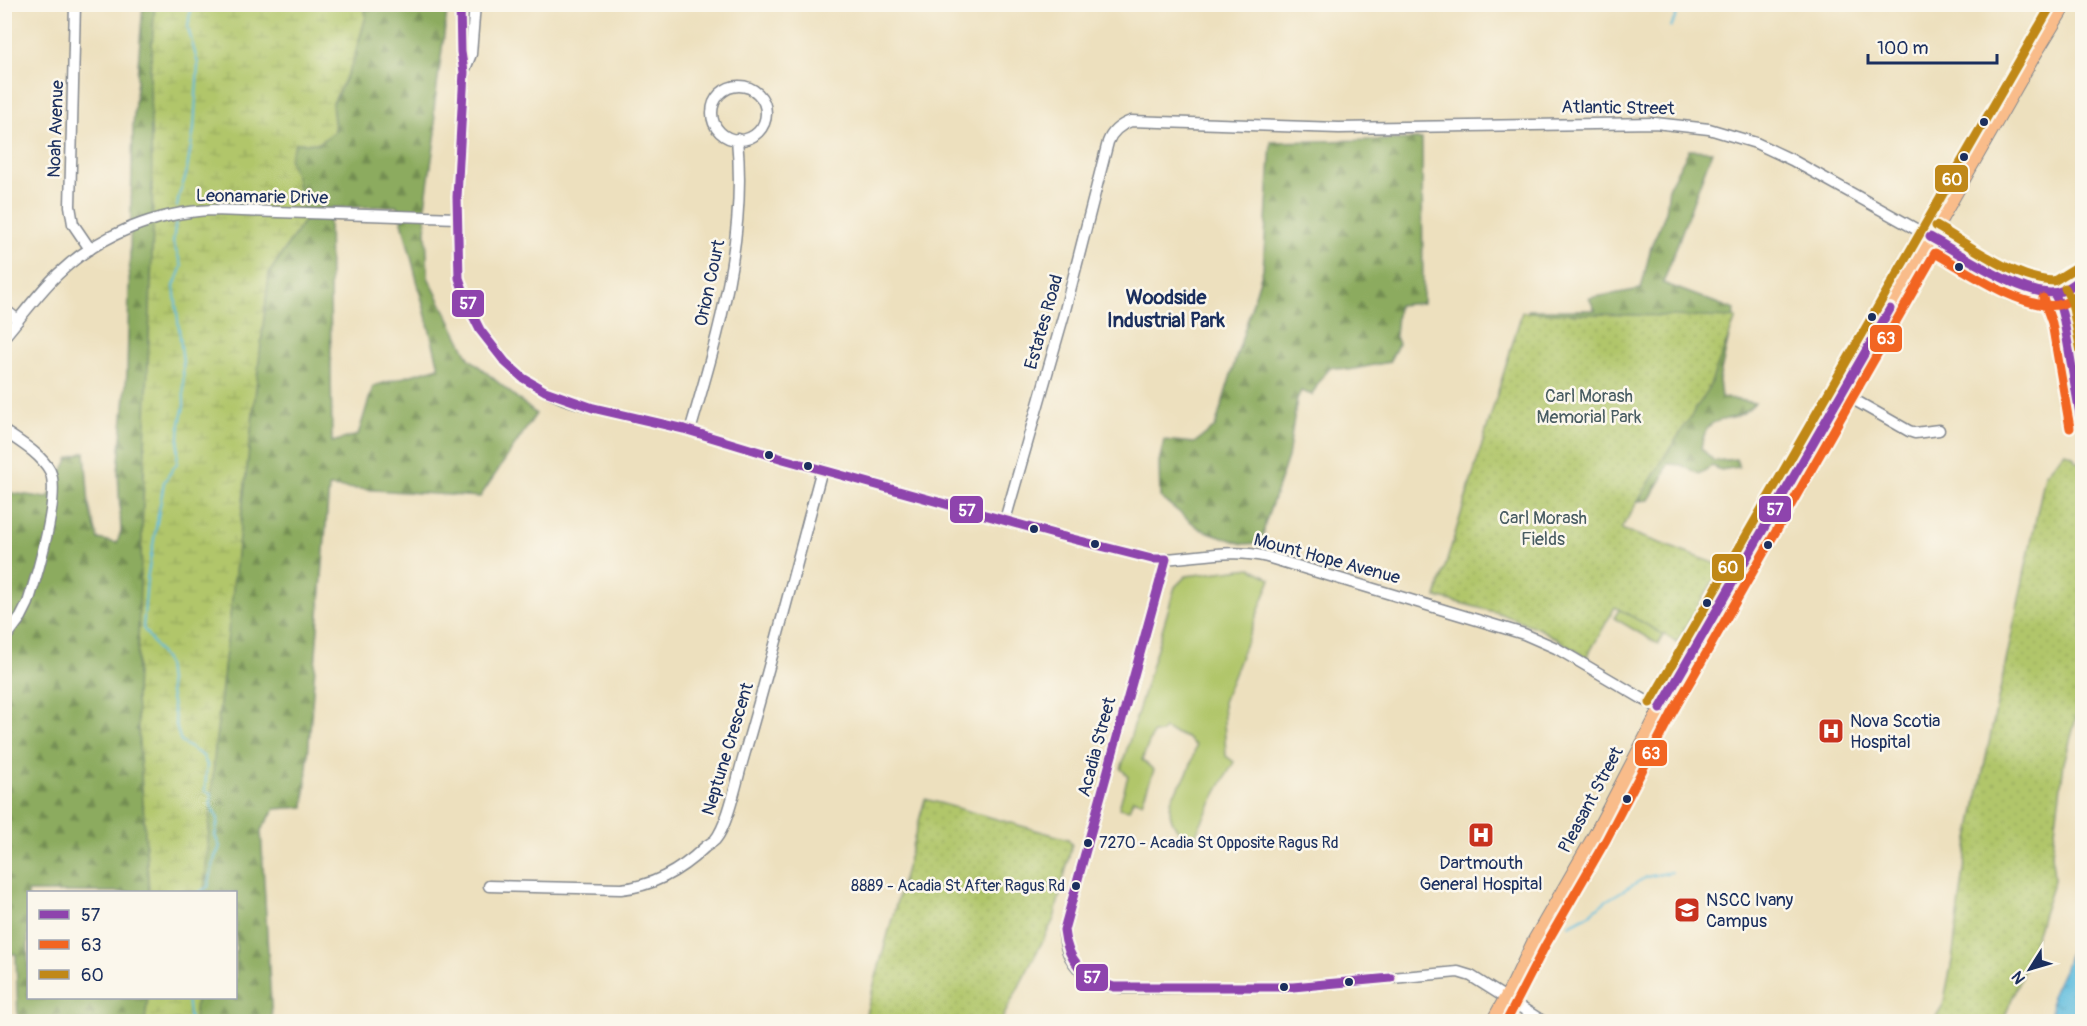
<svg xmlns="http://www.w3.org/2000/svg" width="2087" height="1026" viewBox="0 0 2087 1026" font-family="Pangolin,sans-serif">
	<defs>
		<pattern id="forest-firs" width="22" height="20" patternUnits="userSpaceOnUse" patternTransform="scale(1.5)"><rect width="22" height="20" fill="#8cab5e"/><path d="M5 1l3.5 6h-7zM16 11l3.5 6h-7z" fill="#728c51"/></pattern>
		<pattern id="wetland-marsh" width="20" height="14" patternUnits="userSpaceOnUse" patternTransform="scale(1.5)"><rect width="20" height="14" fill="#b1c66a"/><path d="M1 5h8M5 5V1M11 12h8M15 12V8" fill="none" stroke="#98aa5e"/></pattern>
		<pattern id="park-dots" width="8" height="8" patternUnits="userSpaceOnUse" patternTransform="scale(1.5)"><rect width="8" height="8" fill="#b1c66a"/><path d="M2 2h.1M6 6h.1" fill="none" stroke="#98aa5e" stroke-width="1.8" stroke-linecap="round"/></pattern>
		<pattern id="water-ripples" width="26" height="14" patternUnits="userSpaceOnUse" patternTransform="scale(1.5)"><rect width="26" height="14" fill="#60bdde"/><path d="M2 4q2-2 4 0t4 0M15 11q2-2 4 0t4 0" fill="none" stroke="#4e9ab7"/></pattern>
	</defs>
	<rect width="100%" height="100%" fill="#fbf7ec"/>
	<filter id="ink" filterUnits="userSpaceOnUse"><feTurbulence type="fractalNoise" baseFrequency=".0167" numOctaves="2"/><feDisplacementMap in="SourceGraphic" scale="12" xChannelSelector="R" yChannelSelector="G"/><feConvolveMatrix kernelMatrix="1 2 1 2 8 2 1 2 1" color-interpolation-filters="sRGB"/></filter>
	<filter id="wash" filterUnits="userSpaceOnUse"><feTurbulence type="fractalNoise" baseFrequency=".008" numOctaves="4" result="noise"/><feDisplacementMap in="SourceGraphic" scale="24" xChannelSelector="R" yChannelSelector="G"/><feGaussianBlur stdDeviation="1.35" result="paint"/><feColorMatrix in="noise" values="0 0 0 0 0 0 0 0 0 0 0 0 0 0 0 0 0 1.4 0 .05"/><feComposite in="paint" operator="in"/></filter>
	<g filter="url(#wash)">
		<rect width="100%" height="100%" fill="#ede0be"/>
		<!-- grass -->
		<g fill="#b1c66a" stroke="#667a64" stroke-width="1.5">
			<path d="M1251,568L1271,579L1223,702L1226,756L1234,762C1219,788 1205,813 1193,841C1174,833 1164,813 1174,794C1179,785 1186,778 1189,769C1192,762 1194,753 1196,746L1187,738L1164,729L1161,733H1153L1142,760L1154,770L1142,802L1133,799L1129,810L1119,808L1128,776L1121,769L1175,587L1186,576Z"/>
			<path d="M1640,574L1684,601L1658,644L1614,618Z"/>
		</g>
		<!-- forest -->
		<g fill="url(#forest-firs)" stroke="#546d5e" stroke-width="1.5" fill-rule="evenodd">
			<path d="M143,5H155L150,75L153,229L136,698L149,892H28V998H148L145,1021H18L16,954H5V492L48,498L69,458L85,452L89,506L98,539L117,543L121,531L118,472L127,373L133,126Z"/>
			<path d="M364,5H448L434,109L436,132L425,206L428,277L469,358L536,414L480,497L329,487L304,807L275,809L261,830L272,1021L194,1022L196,998H236V892H204L215,747L269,273L305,219L296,178L288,158L296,143H319L335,130L332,105L353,62L366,16ZM398,206L439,367L373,386L358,435L332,442L329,208Z"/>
			<path d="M1422,139L1423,303L1398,305L1395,336L1399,343L1389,362L1349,370L1331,367L1320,380L1312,395L1301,391L1297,399L1288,457L1265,524L1262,543L1243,544L1200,529L1160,497L1159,462L1164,440L1194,443L1215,427L1263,269L1271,142Z"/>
			<path d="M1689,150L1712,151L1663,283L1735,310L1719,380L1721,397L1755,403C1751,406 1747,411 1743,413C1722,426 1707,411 1701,448L1714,461L1736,459L1739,467L1721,470L1712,466L1699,474L1681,465L1668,464L1662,479L1649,500L1638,501L1528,322V310H1595L1589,298L1641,289L1651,247L1666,212L1669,186Z"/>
		</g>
		<!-- wetland -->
		<g fill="url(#wetland-marsh)" stroke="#667a64" stroke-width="1.5">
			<path d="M155,5H364L366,16L353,62L332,105L335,131L319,143H296L289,158L296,178L305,219L269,273L215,747L204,892H149L136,698L153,229L150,75Z"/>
			<path d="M148,998H196L194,1021H145Z"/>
		</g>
		<!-- park -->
		<g fill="url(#park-dots)" stroke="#667a64" stroke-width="1.5">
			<path d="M1522,312L1736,318L1708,390L1669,450L1621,529L1722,566L1677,642L1615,607L1587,657L1540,629L1499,613L1436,597Z"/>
			<path d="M2065,452L2073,456L2076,461L2082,462V696L2064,763L2052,853L2054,880L2031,951L2003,1021H1933L1943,1005L1952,961L1967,848L2045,475Z"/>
			<path d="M925,799L1068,839L1072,844L1054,919L1001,1021H864Z"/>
		</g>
		<!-- water -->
		<path fill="url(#water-ripples)" stroke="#3e769e" stroke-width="1.5" d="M2082,911V1021H2051L2052,994L2067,962Z"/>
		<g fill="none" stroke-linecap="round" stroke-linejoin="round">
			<!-- stream -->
			<g stroke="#60bdde" stroke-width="2">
				<path d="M1671,27L1681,4"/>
				<path d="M177,207L179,195L186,175L194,129L198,64L188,28L191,4"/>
				<path d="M176,219L173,243L182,266L174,286L183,363L184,406L180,423L177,463L164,482L147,579L143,628L167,663L170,692L177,729L181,742L203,756L207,765L205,790L212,794L210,803L218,819L215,836L220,847L215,857L208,887L199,892"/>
				<path d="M1569,925L1590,914L1607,900L1646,877L1672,872"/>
				<path d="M187,998L190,1022"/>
			</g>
		</g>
	</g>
	<g filter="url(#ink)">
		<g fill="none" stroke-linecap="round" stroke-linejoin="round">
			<!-- minor casing -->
			<g stroke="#84888e" stroke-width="13">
				<g id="minor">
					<path d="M75,4L70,206L73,224L90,249"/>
					<path d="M460,4L461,52L464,72L457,197L459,278L470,310L480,330L505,362L523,378L545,391L564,399L593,408L684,429L783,459L1061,536L1152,559C1190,560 1229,547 1267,557L1524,634L1556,648L1660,709"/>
					<path d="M465,69L471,54L475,4"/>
					<circle cx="739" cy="113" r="27"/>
					<path d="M4,309L18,320"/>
					<path d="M4,337C22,316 38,293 58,274C99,235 156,212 213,210L457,218"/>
					<path d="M1842,393L1909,431L1915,433L1939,430"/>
					<path d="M4,431C20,442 41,454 50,471C61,495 37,575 28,603L21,617L4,640"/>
					<path d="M690,431C718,335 747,239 737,139"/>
					<path d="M1005,520L1064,314L1108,142C1112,131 1120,125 1131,121L1339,128L1655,123L1709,129L1756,143L1792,160L2018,286C2042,295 2063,296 2082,277"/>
					<path d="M1166,559L1064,930C1064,965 1091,987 1124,988L1293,987L1458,972L1471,976L1544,1022"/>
					<path d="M489,886L621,889C654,886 680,871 704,848C707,845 712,843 715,840C728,825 737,779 743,759C771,663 796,566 822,469"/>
				</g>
			</g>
			<!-- major casing -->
			<g stroke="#84888e" stroke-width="14">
				<path id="major" d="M1492,1022L1513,984L1534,940L1595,834L1660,709L1851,378L2033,58L2066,4"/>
			</g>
			<!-- minor -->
			<use href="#minor" stroke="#fff" stroke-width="10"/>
			<!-- major -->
			<use href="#major" stroke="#f9bc8a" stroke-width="12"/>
			<!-- bus-1 casing -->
			<g stroke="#fbf7ec" stroke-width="14">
				<g id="bus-1">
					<path d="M460,4L461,52L464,72L457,197L459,278L470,310L480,330L505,362L523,378L545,391L593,408L684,429L783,459L1061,536L1152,559H1166L1064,930C1067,961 1085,979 1114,987H1293L1391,978"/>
					<path d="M1930,237C1958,252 2027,300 2058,292C2067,290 2075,284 2082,278"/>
					<path d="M2054,293L2060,305L2064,321L2082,426"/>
					<path d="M1660,709L1890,309"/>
				</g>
			</g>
			<!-- bus-2 casing -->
			<g stroke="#fbf7ec" stroke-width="14">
				<g id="bus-2">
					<path d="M2043,298L2052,323L2070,428"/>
					<path d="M1506,1022L1545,946L1606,840L1671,715L1935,253C1965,270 2022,310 2058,305C2067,303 2075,298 2082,293"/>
				</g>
			</g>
			<!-- bus-3 casing -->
			<g stroke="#fbf7ec" stroke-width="14">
				<g id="bus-3">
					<path d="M1936,226C1970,245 2015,280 2054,281L2075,268"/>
					<path d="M2065,288L2072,302L2082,358"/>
					<path d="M1650,703L2052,4"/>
				</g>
			</g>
			<!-- bus-1 -->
			<use href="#bus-1" stroke="#8e44ad" stroke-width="9"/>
			<!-- bus-2 -->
			<use href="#bus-2" stroke="#f26522" stroke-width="9"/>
			<!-- bus-3 -->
			<use href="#bus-3" stroke="#c08818" stroke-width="9"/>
		</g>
	</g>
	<!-- icons -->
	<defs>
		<g id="hospital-square" transform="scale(1.35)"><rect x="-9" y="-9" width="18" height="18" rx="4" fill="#c8321e" stroke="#fbf7ec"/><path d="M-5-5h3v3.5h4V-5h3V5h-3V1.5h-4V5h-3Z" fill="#fff"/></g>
		<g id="university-square" transform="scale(1.35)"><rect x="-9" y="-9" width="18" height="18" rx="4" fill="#c8321e" stroke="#fbf7ec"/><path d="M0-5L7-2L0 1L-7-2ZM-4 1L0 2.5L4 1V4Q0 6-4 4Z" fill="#fff"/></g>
	</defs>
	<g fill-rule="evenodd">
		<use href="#hospital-square" x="1831" y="731"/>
		<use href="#hospital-square" x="1481" y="835"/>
		<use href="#university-square" x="1687" y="910"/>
	</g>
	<!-- markers -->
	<g fill="#1b2f5e" stroke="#fbf7ec" stroke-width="2">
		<circle cx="1984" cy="122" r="5"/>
		<circle cx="1964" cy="157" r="5"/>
		<circle cx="1959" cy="267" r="5"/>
		<circle cx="1872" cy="317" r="5"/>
		<circle cx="769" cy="455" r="5"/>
		<circle cx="808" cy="466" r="5"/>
		<circle cx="1034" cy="529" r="5"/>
		<circle cx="1095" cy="544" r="5"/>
		<circle cx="1768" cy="545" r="5"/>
		<circle cx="1707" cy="603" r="5"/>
		<circle cx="1627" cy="799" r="5"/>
		<circle cx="1088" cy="843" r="5"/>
		<circle cx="1076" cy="886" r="5"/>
		<circle cx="1349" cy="982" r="5"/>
		<circle cx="1284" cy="987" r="5"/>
	</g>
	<g text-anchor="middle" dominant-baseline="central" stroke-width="5" stroke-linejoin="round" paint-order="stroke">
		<!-- bus labels -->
		<g font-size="16" fill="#1b2f5e" stroke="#fbf7ec" text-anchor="start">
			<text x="1099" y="843">7270 - Acadia St Opposite Ragus Rd</text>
			<text x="1065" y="886" text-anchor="end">8889 - Acadia St After Ragus Rd</text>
		</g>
		<!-- street labels -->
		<g font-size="18" fill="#1b2f5e" stroke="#fbf7ec">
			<text transform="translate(1618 108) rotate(1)">Atlantic Street</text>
			<text transform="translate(56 129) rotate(-88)">Noah Avenue</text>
			<text transform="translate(262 197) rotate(1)">Leonamarie Drive</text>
			<text transform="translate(710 283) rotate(-78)">Orion Court</text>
			<text transform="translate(1044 322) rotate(-74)">Estates Road</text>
			<text transform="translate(1327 559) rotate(15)">Mount Hope Avenue</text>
			<text transform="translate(1097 747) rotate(-75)">Acadia Street</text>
			<text transform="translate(728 749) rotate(-73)">Neptune Crescent</text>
			<text transform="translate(1591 800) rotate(-62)">Pleasant Street</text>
		</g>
		<!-- park labels -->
		<g font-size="18" fill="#485c62" stroke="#fbf7ec">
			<text x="1589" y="396">Carl Morash<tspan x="1589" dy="21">Memorial Park</tspan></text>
			<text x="1543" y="518">Carl Morash<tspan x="1543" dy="21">Fields</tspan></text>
		</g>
		<!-- poi labels -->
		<g font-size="18" fill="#1b2f5e" stroke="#fbf7ec" text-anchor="start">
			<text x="1850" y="721">Nova Scotia<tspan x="1850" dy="21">Hospital</tspan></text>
			<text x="1481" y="863" text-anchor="middle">Dartmouth<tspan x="1481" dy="21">General Hospital</tspan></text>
			<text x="1706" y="900">NSCC Ivany<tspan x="1706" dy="21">Campus</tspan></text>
		</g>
		<!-- neighbourhood labels -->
		<g font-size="20" font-weight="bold" fill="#1b2f5e" stroke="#fbf7ec">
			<text x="1166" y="297">Woodside<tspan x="1166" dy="23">Industrial Park</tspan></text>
		</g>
	</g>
	<g stroke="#fbf7ec" stroke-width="2">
		<rect x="1934" y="164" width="35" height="29" rx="6" fill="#c08818"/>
		<rect x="451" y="289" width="34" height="29" rx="6" fill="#8e44ad"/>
		<rect x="1869" y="324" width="34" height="29" rx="6" fill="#f26522"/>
		<rect x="1758" y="495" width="34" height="28" rx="6" fill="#8e44ad"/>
		<rect x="949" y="495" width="35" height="29" rx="6" fill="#8e44ad"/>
		<rect x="1711" y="553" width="34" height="29" rx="6" fill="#c08818"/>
		<rect x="1634" y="739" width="34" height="28" rx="6" fill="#f26522"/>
		<rect x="1075" y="963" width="34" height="29" rx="6" fill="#8e44ad"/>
	</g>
	<g font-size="16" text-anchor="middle" font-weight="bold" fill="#fff">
		<text x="1952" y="185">60</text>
		<text x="468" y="309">57</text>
		<text x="1886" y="344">63</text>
		<text x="1775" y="515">57</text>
		<text x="967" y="516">57</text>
		<text x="1728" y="573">60</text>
		<text x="1651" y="759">63</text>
		<text x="1092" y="983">57</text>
	</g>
	<!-- margin -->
	<rect width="2087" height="1026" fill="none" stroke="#fbf7ec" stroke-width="24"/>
	<!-- legend -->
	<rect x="27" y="891" width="210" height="108" fill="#fbf7ec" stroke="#a1a7b3" stroke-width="1.5"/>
	<rect x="39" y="910" width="30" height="9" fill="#8e44ad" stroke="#a1a7b3" stroke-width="1.5"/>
	<text x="81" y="921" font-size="18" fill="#1b2f5e">57</text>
	<rect x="39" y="940" width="30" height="9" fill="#f26522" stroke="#a1a7b3" stroke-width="1.5"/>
	<text x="81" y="951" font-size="18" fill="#1b2f5e">63</text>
	<rect x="39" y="970" width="30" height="9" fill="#c08818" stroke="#a1a7b3" stroke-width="1.5"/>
	<text x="81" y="981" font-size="18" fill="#1b2f5e">60</text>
	<!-- north arrow -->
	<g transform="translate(2030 969) rotate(233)" stroke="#fbf7ec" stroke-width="4.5" paint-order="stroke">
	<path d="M0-4.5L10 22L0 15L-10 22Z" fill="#1b2f5e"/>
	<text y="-9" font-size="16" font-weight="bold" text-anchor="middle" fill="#1b2f5e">N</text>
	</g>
	<!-- scale -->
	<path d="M1868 54v9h129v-9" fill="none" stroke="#1b2f5e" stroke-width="3"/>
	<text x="1877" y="54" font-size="18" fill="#1b2f5e" stroke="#fbf7ec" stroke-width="4.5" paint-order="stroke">100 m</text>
</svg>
